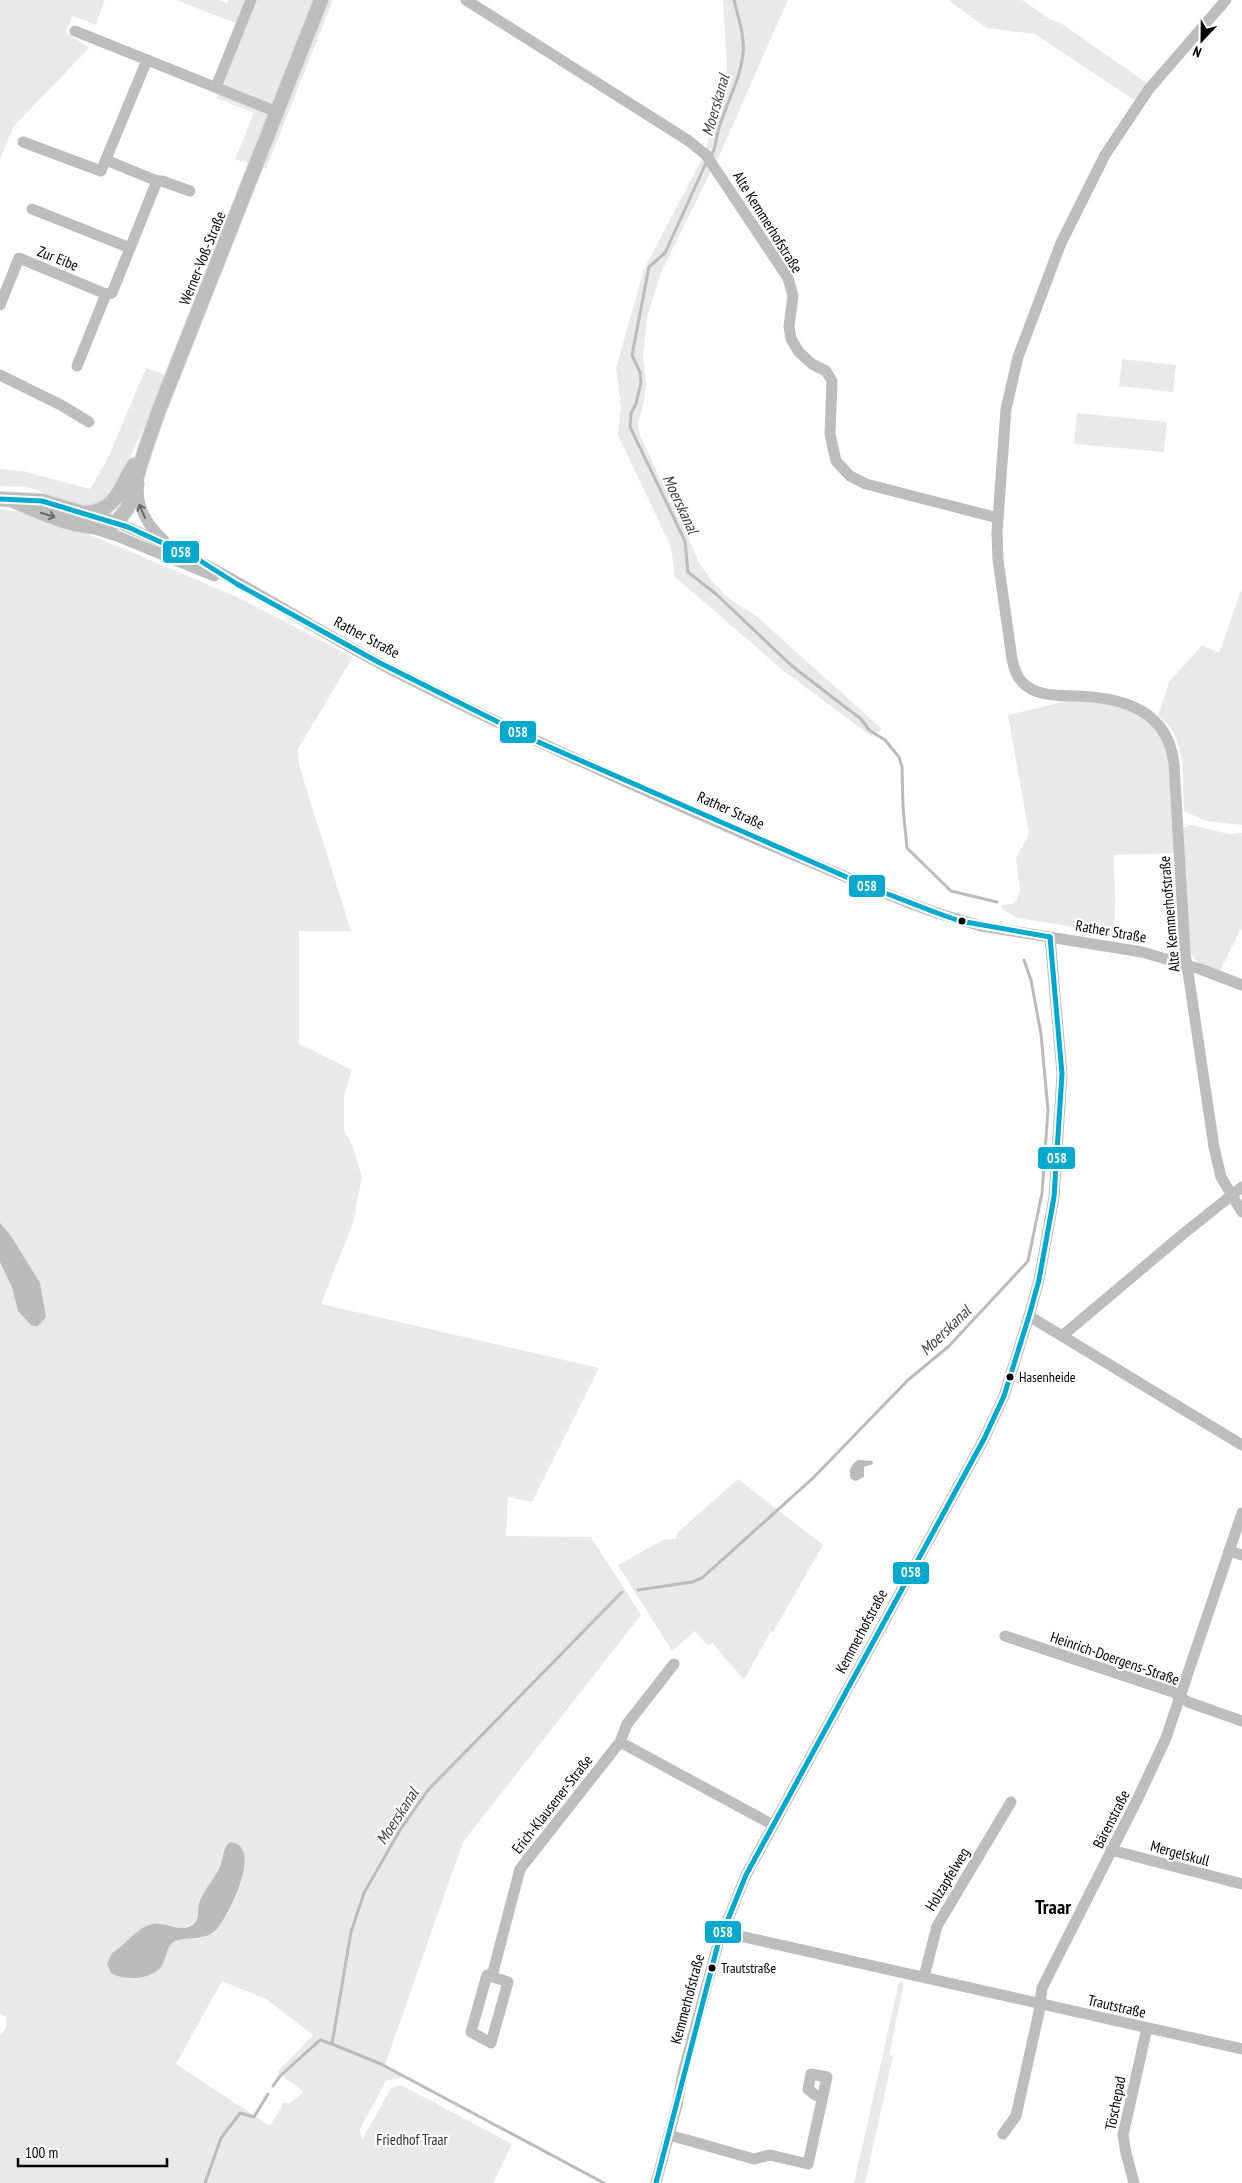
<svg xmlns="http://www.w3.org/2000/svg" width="1242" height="2183" viewBox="0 0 1242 2183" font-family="'PT Sans Narrow',sans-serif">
	<rect width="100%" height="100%" fill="#fff"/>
	<!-- green -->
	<g fill="#e9e9e9" fill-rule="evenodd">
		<path d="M0,0H105L96,25L73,16L66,32L89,48L14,126L0,159Z"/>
		<path d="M176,0H219L227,3L228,0H248L238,24Z"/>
		<path d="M257,0H333L266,169L235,159L254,113L216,98Z"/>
		<path d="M723,0H788L716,163L706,148L727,70Z"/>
		<path d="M948,0H1022L1050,19L1062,24L1148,84L1136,101L1035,34L987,28Z"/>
		<path d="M703,157L712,169L661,273L647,318L643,356L646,383L644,402L638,423L639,433L700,564C714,586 730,602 754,614L882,729L871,736L785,672L675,577L671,547L618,435L621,407L616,368L644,269Z"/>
		<path d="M1122,359L1176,365L1173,392L1119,386Z"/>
		<path d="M146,368L166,375C157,397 115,505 93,507C75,509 49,493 31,488C21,486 10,487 0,486V469L23,471L90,489L107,460Z"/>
		<path d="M1077,413L1167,422L1164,452L1074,444Z"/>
		<path d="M0,509L27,513L73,528L141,556L237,597L353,657L298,749L299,765L351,931H299V1044L352,1070L344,1095V1130L352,1145L362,1177L353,1223L321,1304L599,1368L532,1502L508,1497L506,1536L591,1537L641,1615L463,1842L385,2065L380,2064L404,2077L386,2081L360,2129L362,2140L391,2088L401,2085L512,2144L493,2183H0V2036L6,2027V2017L0,2013ZM241,1847C251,1871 229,1928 205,1937C195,1941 178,1936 171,1943C168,1947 167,1953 165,1957C159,1974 148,1975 132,1978L107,1964L112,1953L121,1948L143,1928L162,1924L182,1928L195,1924L197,1920L199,1904L215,1878L224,1851ZM222,1981L266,1999L313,2035L277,2072L304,2092L289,2104L284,2102L270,2126L176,2064Z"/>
		<path d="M1242,588V825L1206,821L1184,811C1182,779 1188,736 1158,716L1169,682L1202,645L1219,653Z"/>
		<path d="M1061,700H1079L1122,707L1150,721L1167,743L1176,853L1114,855L1115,904L1114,933L1017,918L1002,909L1001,905L1012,904L1017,899L1020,891L1016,858L1029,834L1008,715L1059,703Z"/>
		<path d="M1191,825L1229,834L1242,833V927L1220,971L1197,962L1189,950L1183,828Z"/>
		<path d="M738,1479L823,1545L773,1632L771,1631L744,1680L714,1645L713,1642L708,1646L695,1631L672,1651L618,1565L665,1539H676L677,1533Z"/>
		<path d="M899,1982L904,1983L889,2055L893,2056L865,2183H854Z"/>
	</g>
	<!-- water -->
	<g fill="#bbb">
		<path d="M0,1223L11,1236L40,1283L46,1317L38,1326H32L18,1311L12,1287L0,1262Z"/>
		<path d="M858,1460L872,1461L873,1464L864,1467V1477L856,1481L851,1479C848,1471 851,1464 858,1460Z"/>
		<path d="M231,1842C264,1846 228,1919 215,1931C201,1943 180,1935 172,1943C166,1949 166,1960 161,1967C150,1980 125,1981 111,1973L107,1964L112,1953C126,1945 136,1928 152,1924C166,1921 181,1934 194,1924C200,1919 197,1910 199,1903C204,1889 215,1879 220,1866C223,1858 223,1846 231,1842Z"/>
	</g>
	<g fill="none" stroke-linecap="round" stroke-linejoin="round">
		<!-- stream -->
		<g stroke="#bbb" stroke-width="3">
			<path d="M710,158C717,148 715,139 719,128C726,104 740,80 743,54C745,36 738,17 734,0"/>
			<path d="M706,163L665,253L649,267L632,355L640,372L641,382L636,404L631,413L630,427L685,541L688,572L716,594L792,666L836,700L861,719L869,730L885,740L899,757L902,767L903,807L907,848L951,891L997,902"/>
			<path d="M638,1590L692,1582L702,1578L813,1478L908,1380L949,1346L1028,1261L1042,1193L1048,1110L1041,1034L1031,980L1024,960"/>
			<path d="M332,2044L381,2064L604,2183"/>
			<path d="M273,2086L280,2076L320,2040L332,2044L351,1932L364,1893L400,1830L428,1790L622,1592"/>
			<path d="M205,2183L221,2138L240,2113L254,2117L268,2094"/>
		</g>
		<!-- major casing -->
		<g stroke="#dbdbdb" stroke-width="16">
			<g id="major">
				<path d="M0,499L42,501L109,521"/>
				<path d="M14,501C36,511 90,536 114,523C119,520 123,514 127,509L145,450L159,410L321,0"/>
				<path d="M86,513C118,510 119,488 134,465"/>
			</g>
		</g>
		<!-- minor -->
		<g stroke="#bdbdbd" stroke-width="11">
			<path d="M466,0L689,141L706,155L788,278L793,296L789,326L791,339L799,352L812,364L826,371L832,381L830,434L836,461L850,476L866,484L998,518"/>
			<path d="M1226,0L1149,89L1105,155L1061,243L1018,357L1006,409L997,533L998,560L1012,659C1014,667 1016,677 1023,683C1037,697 1059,695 1078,696C1125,698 1168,711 1174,764L1185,952L1214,1147L1221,1177L1242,1212"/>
			<path d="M75,31L277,112"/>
			<path d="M216,87L251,0"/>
			<path d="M23,142L101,171L147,60"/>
			<path d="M157,181H162L190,191"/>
			<path d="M32,209L130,248"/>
			<path d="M0,305L19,258L106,294L112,293L157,181L106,160"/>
			<path d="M77,366L106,294"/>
			<path d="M0,375L61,405L89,422"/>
			<path d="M139,483C135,507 147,525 164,540"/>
			<path d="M115,522C215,562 303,624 398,673C563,757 733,831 904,901L937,913L981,926L1142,952L1200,969L1242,985"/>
			<path d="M92,528L117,536L214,576"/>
			<path d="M1029,1316L1242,1445"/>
			<path d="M1062,1336L1183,1234L1242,1187"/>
			<path d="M1229,1551L1242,1555"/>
			<path d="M1005,1636L1173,1692L1188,1702L1242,1721"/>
			<path d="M620,1742L773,1825"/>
			<path d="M1111,1850L1242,1884"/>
			<path d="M722,1932L1242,2049"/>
			<path d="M487,1975L508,1982L491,2043L471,2032Z"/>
			<path d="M492,1976L520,1869L620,1742L627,1724L674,1664"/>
			<path d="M924,1977L937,1926L1011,1802"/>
			<path d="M1003,2134L1016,2116L1039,2012L1042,1988L1138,1798L1166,1738L1242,1513"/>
			<path d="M669,2135L754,2159L770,2155L808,2164L827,2077L811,2074L808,2089L815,2095L822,2097"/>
			<path d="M656,2183L677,2105L683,2073L718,1944L746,1875L984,1439L1004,1396L1029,1316L1039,1280L1054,1197L1062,1074L1050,937"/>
			<path d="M1134,2183L1126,2153L1123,2135L1147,2028"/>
		</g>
		<!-- major -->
		<use href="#major" stroke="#bdbdbd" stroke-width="14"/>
		<!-- bus-1 casing -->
		<g stroke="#fff" stroke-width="9">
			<g id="bus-1">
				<path d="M0,499L42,501L128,527L199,560L237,584L378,662L536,741L867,886L937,913L960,921L1050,937"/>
				<path d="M656,2183L718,1944L746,1875L984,1439L1004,1396L1029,1316L1039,1280L1054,1197L1062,1074L1050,937"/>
			</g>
		</g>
		<!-- bus-1 -->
		<use href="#bus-1" stroke="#00a9ce" stroke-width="5"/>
	</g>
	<!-- one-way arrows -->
	<defs><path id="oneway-shaft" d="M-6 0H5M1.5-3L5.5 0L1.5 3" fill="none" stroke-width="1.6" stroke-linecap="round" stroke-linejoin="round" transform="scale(1.25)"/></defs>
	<g stroke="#686868">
		<use href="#oneway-shaft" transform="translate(142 511) rotate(-114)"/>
		<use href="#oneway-shaft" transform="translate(48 515) rotate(17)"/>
	</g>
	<!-- markers -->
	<g fill="#000" stroke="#fff" stroke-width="2">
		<circle cx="962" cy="921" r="4.5"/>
		<circle cx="1010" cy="1377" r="4.5"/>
		<circle cx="712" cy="1968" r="4.5"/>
	</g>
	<g text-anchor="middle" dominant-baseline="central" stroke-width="4.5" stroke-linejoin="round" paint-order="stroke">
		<!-- bus labels -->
		<g font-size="14" fill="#000" stroke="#fff" text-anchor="start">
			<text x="1019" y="1377">Hasenheide</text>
			<text x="721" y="1968">Trautstraße</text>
		</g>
		<!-- street labels -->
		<g font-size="15" fill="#000" stroke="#fff">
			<text transform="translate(768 222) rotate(58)">Alte Kemmerhofstraße</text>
			<text transform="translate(58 258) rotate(22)">Zur Eibe</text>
			<text transform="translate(202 258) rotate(-68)">Werner-Voß-Straße</text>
			<text transform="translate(367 637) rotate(28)">Rather Straße</text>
			<text transform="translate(731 810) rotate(24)">Rather Straße</text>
			<text transform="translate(1169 914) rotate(-95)">Alte Kemmerhofstraße</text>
			<text transform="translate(1111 931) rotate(10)">Rather Straße</text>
			<text transform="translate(861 1631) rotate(-62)">Kemmerhofstraße</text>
			<text transform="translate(1115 1658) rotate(19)">Heinrich-Doergens-Straße</text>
			<text transform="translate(552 1804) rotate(-52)">Erich-Klausener-Straße</text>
			<text transform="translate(1111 1819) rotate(-63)">Bärenstraße</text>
			<text transform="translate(1180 1853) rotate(15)">Mergelskull</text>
			<text transform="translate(947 1879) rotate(-59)">Holzapfelweg</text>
			<text transform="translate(687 1999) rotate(-75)">Kemmerhofstraße</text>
			<text transform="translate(1117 2006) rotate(13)">Trautstraße</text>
			<text transform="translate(1115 2103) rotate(-79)">Töschepad</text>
		</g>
		<!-- park labels -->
		<g font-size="15" fill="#2e2e2e" stroke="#fff">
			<text x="412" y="2139">Friedhof Traar</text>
		</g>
		<!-- water labels -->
		<g font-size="16" font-style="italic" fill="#3f3f3f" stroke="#fff">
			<text transform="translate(715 105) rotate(-74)">Moerskanal</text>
			<text transform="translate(681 504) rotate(65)">Moerskanal</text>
			<text transform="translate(945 1330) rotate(-44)">Moerskanal</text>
			<text transform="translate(397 1816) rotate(-57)">Moerskanal</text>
		</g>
		<!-- district labels -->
		<g font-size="20" font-weight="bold" fill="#000" stroke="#fff">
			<text x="1053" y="1907">Traar</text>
		</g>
	</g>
	<g stroke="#fff" stroke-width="2">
		<rect x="162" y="540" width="38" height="24" rx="5" fill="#00a9ce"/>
		<rect x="499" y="720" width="38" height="24" rx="5" fill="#00a9ce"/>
		<rect x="848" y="874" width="38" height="24" rx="5" fill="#00a9ce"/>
		<rect x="1037" y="1146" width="39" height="24" rx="5" fill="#00a9ce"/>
		<rect x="892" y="1561" width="38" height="24" rx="5" fill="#00a9ce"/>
		<rect x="704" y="1920" width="38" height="24" rx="5" fill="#00a9ce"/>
	</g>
	<g font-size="14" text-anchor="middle" font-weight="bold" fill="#fff">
		<text x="181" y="557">058</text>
		<text x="518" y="737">058</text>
		<text x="867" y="891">058</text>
		<text x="1057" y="1163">058</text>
		<text x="911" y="1577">058</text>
		<text x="723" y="1937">058</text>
	</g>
	<!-- north arrow -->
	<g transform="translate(1202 40) rotate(202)" stroke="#ffffff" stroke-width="4" paint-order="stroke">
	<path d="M0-4L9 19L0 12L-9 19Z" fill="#000000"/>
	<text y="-8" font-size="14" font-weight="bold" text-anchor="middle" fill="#000000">N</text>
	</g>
	<!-- scale -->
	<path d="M18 2158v8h149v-8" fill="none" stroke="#000000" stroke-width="2.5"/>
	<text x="25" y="2158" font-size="15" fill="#000000" stroke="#ffffff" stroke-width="4" paint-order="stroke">100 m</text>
</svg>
